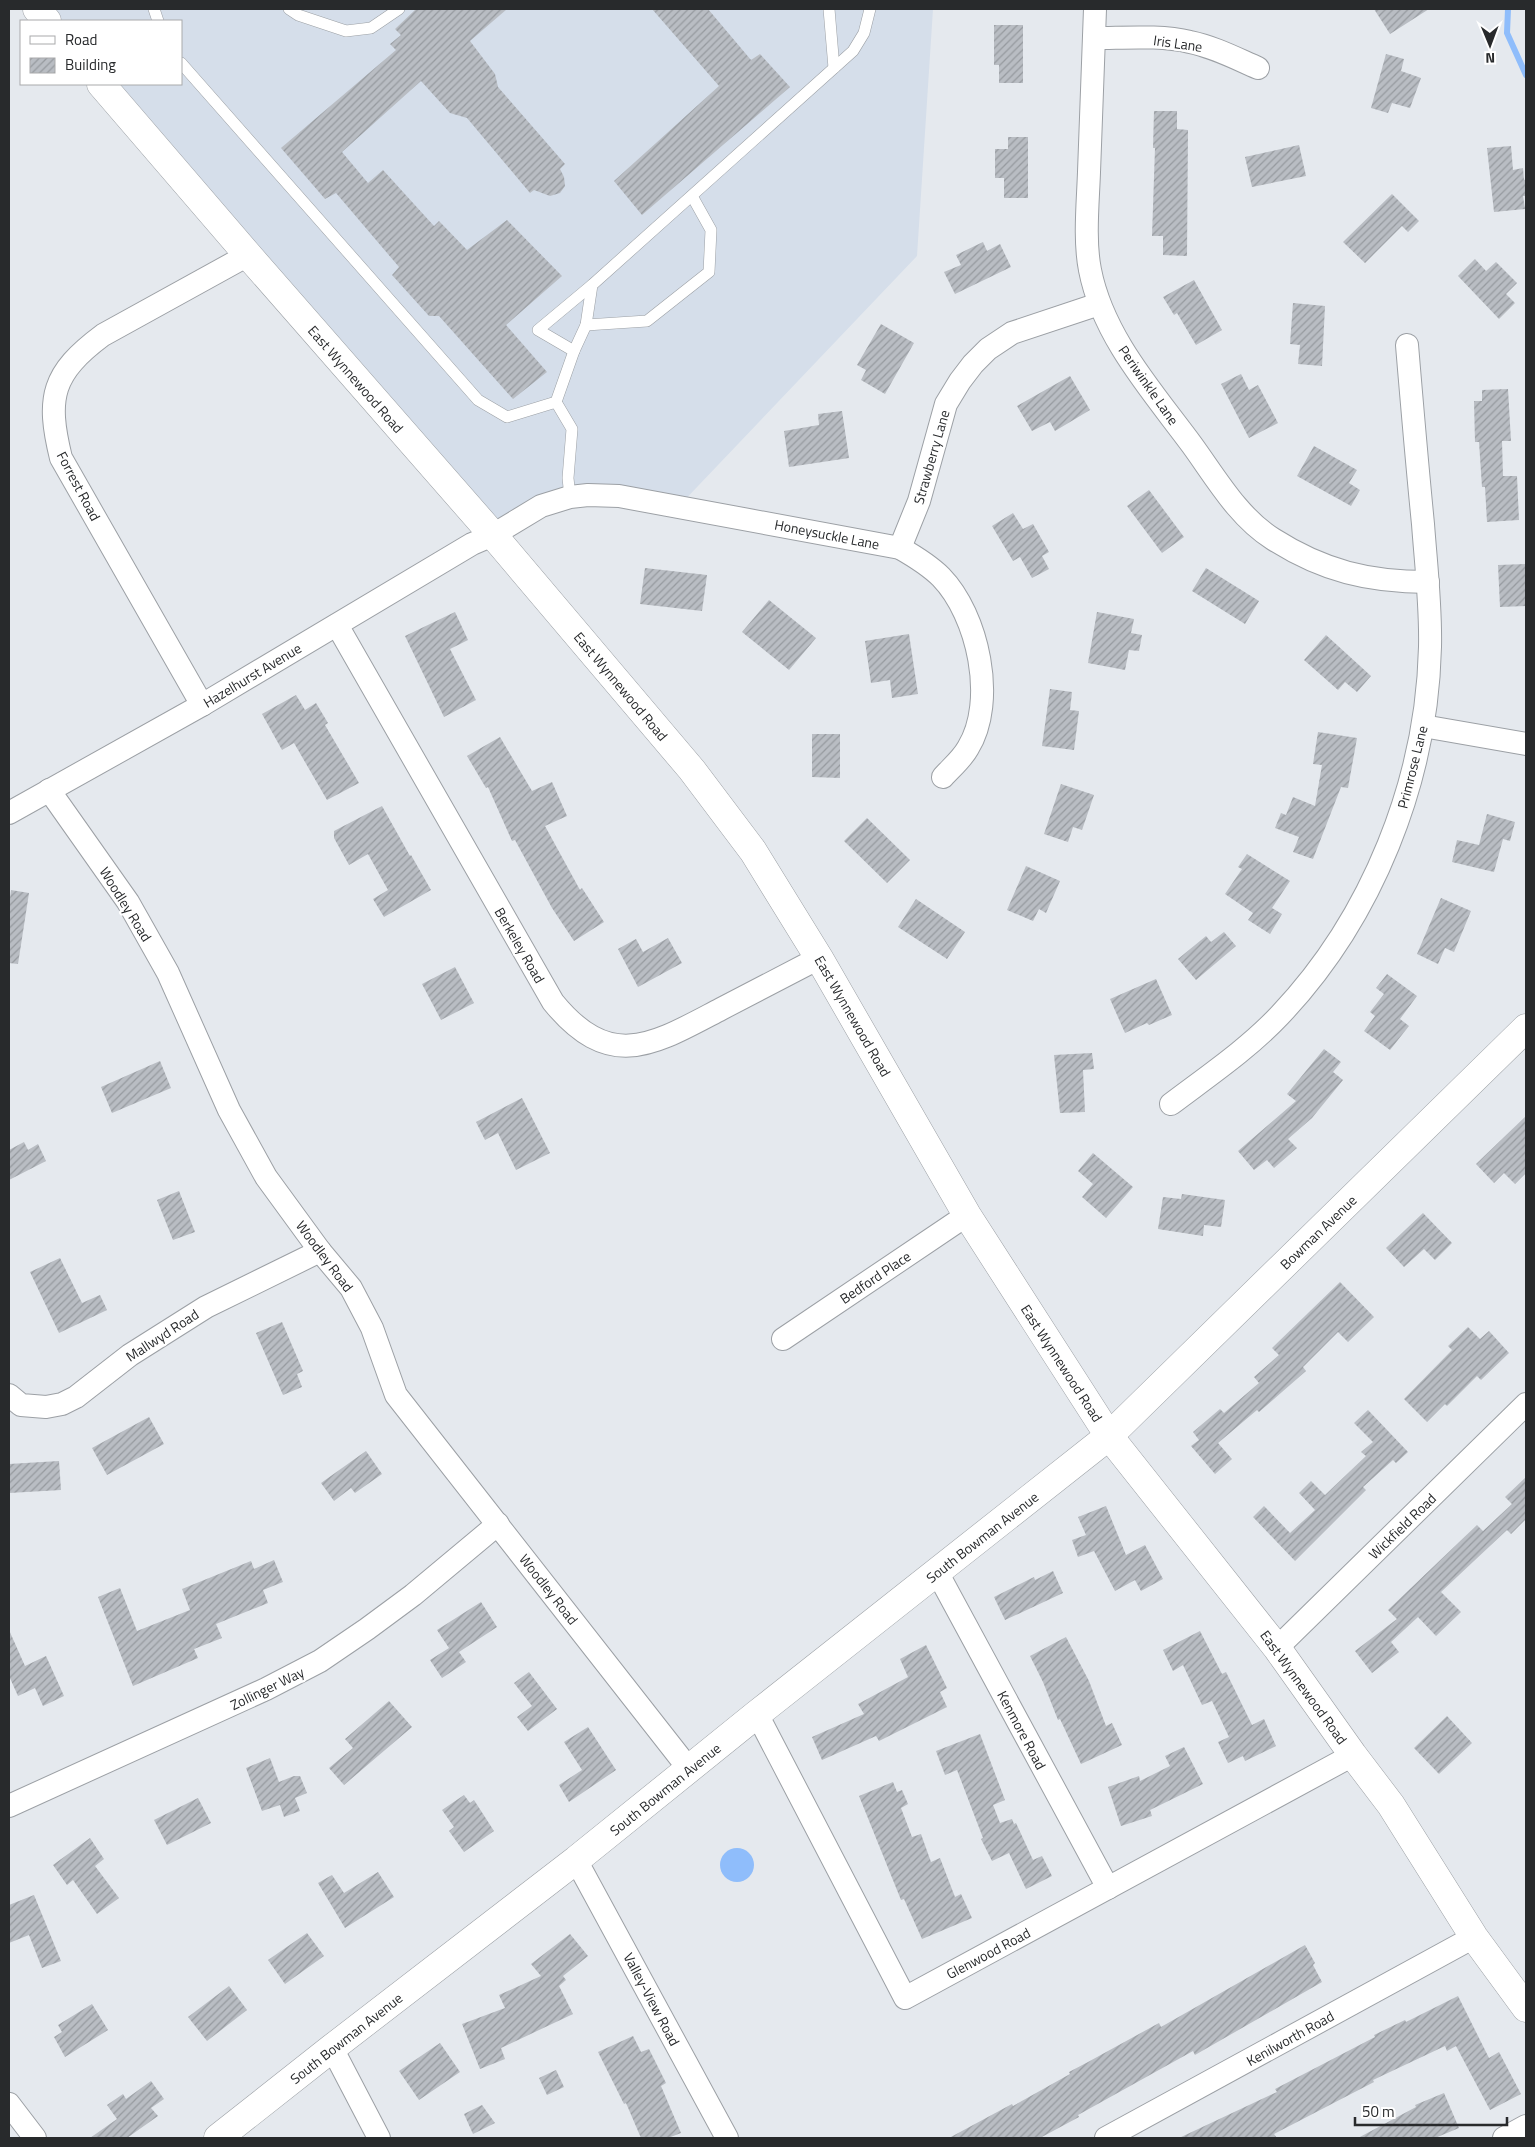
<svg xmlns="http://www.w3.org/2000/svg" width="1535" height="2147" viewBox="0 0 1535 2147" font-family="'Titillium Web',sans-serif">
	<defs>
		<pattern id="building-hatch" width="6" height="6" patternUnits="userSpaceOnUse" patternTransform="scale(1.25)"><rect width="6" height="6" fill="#b9bdc3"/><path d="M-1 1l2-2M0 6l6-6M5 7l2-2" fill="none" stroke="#969a9f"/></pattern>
	</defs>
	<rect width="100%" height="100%" fill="#e5e9ee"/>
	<!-- built -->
	<path fill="#d5deea" d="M37,9H933L917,256L678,507L588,495L493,535L101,84H181V21H47Z"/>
	<!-- water -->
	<circle fill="#8fbdfb" cx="737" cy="1865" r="17"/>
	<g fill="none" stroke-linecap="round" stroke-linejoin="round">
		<!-- stream -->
		<path stroke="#8fbdfb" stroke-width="6" d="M1508,9L1507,33L1526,75"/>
	</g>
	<!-- building -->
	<g fill="url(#building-hatch)">
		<path d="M416,9H507L470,41L495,74L498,87L565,164L560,169L564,177L565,186L560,193L550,196L534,190L530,193L467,118L450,113L421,81L342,152L368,183L383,170L434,226L439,221L467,250L507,220L562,276L506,325L547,372L513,399L439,316H429L392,275L399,267L336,193L325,199L281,148L396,50L390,44L401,35L395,29Z"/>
		<path d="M652,9H708L751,60L760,54L790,87L642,215L614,181L719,86Z"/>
		<path d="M1374,9H1429L1390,34Z"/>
		<path d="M994,25H1023V83H999V65H994Z"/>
		<path d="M1386,54L1404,59L1401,71L1421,78L1410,108L1392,103L1388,113L1371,108Z"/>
		<path d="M1154,111H1177V129L1188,130L1187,256L1163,255V236H1152L1155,148H1153Z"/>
		<path d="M1008,137H1028V198H1004V178H995V149H1008Z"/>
		<path d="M1299,145L1306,176L1252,187L1245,157Z"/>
		<path d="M1511,146L1513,170L1523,168L1524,180L1526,179V196H1523L1525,209L1494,212L1487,148Z"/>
		<path d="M1392,194L1419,221L1408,232L1402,226L1365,263L1343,242Z"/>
		<path d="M983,242L987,251L1000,244L1011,267L955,294L944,272L961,265L956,255Z"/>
		<path d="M1475,259L1486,271L1496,262L1517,283L1506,294L1515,303L1499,319L1458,276Z"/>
		<path d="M1194,280L1222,330L1196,345L1177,313L1174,315L1163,297Z"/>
		<path d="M1293,303L1325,306L1322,366L1298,364L1300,345L1290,344Z"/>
		<path d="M881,324L914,343L885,394L861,380L866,370L857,365Z"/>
		<path d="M1241,374L1249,390L1258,385L1278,423L1249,438L1221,384Z"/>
		<path d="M1070,376L1090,410L1055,431L1050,422L1032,431L1017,406Z"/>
		<path d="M1508,389L1511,441H1502L1503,476H1517L1519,520L1487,522L1485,487H1482L1479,442H1475L1474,401H1482V390Z"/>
		<path d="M842,411L849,458L789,467L784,431L819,425L818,414Z"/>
		<path d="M1314,446L1357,470L1349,483L1360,490L1351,506L1297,476Z"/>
		<path d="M1149,490L1184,537L1162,553L1127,506Z"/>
		<path d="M1013,513L1023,529L1033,524L1049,552L1042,556L1049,569L1032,578L1020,557L1013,561L992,526Z"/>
		<path d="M1526,564V606L1500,607L1498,565Z"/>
		<path d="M645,568L707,575L702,611L640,604Z"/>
		<path d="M1206,568L1259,601L1245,624L1192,591Z"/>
		<path d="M769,600L816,638L789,670L742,632Z"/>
		<path d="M455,612L468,640L450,649L476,700L444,717L405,636Z"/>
		<path d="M1097,612L1134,619L1131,633L1142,635L1139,651L1129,650L1125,670L1088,663Z"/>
		<path d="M909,634L918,694L892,698L890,680L871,683L865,641Z"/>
		<path d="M1326,635L1371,676L1357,692L1345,682L1338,690L1304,660Z"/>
		<path d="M1050,689L1072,692L1070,710L1079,711L1074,750L1042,746Z"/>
		<path d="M296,695L305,710L316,703L328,723L325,725L359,783L327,800L294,743L282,750L262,714Z"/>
		<path d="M1318,732L1357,738L1348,788L1341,787L1313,859L1293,852L1299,837L1275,828L1281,813L1286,815L1293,797L1315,806L1322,765L1313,764Z"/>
		<path d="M812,734H840V778L812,777Z"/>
		<path d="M500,737L532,791L552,782L567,816L545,826L580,890L582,888L604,922L574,941L552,908L515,840L512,841L488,787L486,788L467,756Z"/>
		<path d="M1061,784L1094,795L1082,830L1073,827L1068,842L1044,834Z"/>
		<path d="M382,806L410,856L411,855L431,890L384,917L373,899L388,890L368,854L349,865L334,838V831Z"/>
		<path d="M1487,814L1515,822L1510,841L1503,839L1494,872L1452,862L1457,840L1479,845Z"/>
		<path d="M867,818L910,860L887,883L844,841Z"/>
		<path d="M1247,854L1290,881L1272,908L1282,914L1270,934L1248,920L1253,913L1225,894L1242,869L1238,867Z"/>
		<path d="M1026,866L1060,881L1046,913L1039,909L1033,921L1007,910Z"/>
		<path d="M11,890L29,893L18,964L9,963V906Z"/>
		<path d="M1441,898L1471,911L1454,952L1445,948L1438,964L1417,954Z"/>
		<path d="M916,899L965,932L947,959L898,927Z"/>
		<path d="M1224,932L1236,946L1196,980L1178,959L1206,936L1211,942Z"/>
		<path d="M668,938L682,963L638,987L618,949L636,939L643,952Z"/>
		<path d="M455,967L474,1003L441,1020L422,984Z"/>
		<path d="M1387,974L1417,996L1400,1019L1409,1026L1390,1050L1364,1031L1375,1016L1370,1012L1384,994L1376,988Z"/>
		<path d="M1156,979L1172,1015L1149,1025L1147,1023L1125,1033L1110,999Z"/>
		<path d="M1324,1049L1341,1062L1333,1072L1343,1080L1312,1118L1288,1139L1297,1148L1274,1168L1267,1160L1254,1170L1238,1151L1296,1101L1287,1094Z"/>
		<path d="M1092,1053L1094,1069L1083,1070L1085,1112L1060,1113L1054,1055Z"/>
		<path d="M160,1061L171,1088L112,1113L101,1087Z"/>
		<path d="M522,1098L550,1153L516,1170L498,1133L485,1140L476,1122Z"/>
		<path d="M1526,1116V1173L1515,1184L1504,1173L1494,1183L1476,1164Z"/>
		<path d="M24,1142L28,1150L38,1144L46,1161L9,1180V1150Z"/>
		<path d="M1093,1153L1133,1187L1106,1218L1082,1197L1093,1184L1078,1171Z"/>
		<path d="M179,1191L195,1232L173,1240L157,1200Z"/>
		<path d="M1182,1194L1225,1200L1221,1227L1204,1225L1203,1236L1158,1229L1163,1197L1181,1199Z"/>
		<path d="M1423,1213L1452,1243L1435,1260L1424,1249L1404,1267L1386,1248Z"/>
		<path d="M60,1258L82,1303L100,1295L107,1310L59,1333L30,1272Z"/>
		<path d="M1340,1282L1374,1317L1348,1342L1338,1332L1303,1367L1306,1371L1259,1412L1257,1410L1218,1443L1232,1459L1215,1474L1191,1446L1199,1440L1193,1432L1220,1409L1224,1413L1259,1383L1254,1377L1279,1355L1272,1348Z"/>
		<path d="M282,1322L303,1371L297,1374L302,1387L283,1395L256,1333Z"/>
		<path d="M1468,1327L1480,1339L1489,1331L1509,1353L1481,1380L1477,1376L1447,1406L1445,1404L1427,1422L1404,1399L1452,1350L1448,1346Z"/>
		<path d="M1368,1410L1408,1452L1396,1463L1393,1460L1363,1487L1366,1490L1295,1561L1253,1517L1264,1506L1290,1533L1315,1510L1299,1493L1311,1481L1325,1495L1366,1456L1361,1452L1373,1442L1354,1423Z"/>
		<path d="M149,1417L164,1444L107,1475L92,1448Z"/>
		<path d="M366,1451L382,1474L355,1493L351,1488L334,1501L321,1483Z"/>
		<path d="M59,1461L61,1490L9,1493V1464Z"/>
		<path d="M1526,1477V1519L1511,1534L1507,1530L1441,1592L1461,1612L1436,1636L1418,1617L1391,1642L1399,1652L1372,1673L1355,1651L1397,1619L1388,1610L1477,1525L1483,1531L1512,1504L1505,1497Z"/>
		<path d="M1106,1506L1126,1555L1145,1545L1163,1579L1141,1591L1135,1580L1115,1591L1094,1551L1078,1557L1072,1540L1086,1535L1078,1517Z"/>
		<path d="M274,1560L283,1582L263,1590L268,1603L216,1624L222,1638L194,1649L198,1658L133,1686L98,1597L120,1588L137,1631L190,1610L182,1589L251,1561L254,1569Z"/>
		<path d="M1053,1571L1063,1593L1005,1620L994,1597L1034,1577L1035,1580Z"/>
		<path d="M481,1602L497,1627L459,1652L466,1662L442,1678L430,1660L449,1648L437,1630Z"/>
		<path d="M9,1630L25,1666L46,1656L64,1696L43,1706L35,1688L18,1696L9,1676Z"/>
		<path d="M1200,1631L1222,1674L1226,1672L1252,1725L1264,1719L1276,1746L1245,1761L1243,1756L1228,1763L1218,1742L1229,1737L1212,1701L1202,1705L1183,1665L1173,1671L1163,1650Z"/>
		<path d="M1066,1637L1089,1681L1106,1726L1112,1723L1122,1745L1081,1764L1060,1719L1058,1720L1043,1682L1030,1656Z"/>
		<path d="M926,1645L947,1688L940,1692L947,1707L879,1741L876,1736L822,1760L812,1737L864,1714L858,1704L908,1677L900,1659Z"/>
		<path d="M529,1672L557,1709L528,1731L517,1717L532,1706L514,1683Z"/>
		<path d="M389,1701L412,1727L344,1785L329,1768L353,1748L345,1739Z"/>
		<path d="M1447,1716L1472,1743L1439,1774L1414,1748Z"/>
		<path d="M588,1727L616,1770L569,1802L559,1785L582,1770L564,1742Z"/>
		<path d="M980,1734L1005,1800L993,1805L1000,1823L1012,1819L1014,1824L1016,1823L1033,1860L1042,1856L1052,1876L1026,1889L1009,1853L992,1861L981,1839L983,1838L957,1770L945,1775L936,1751Z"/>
		<path d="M1184,1747L1203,1784L1150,1810L1152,1816L1121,1826L1108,1787L1139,1776L1140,1781L1170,1766L1165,1756Z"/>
		<path d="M270,1758L279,1782L294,1776H300L307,1793L295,1798L300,1811L284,1817L280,1805L262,1811L246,1768Z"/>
		<path d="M893,1782L897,1792L902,1790L908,1804L901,1808L912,1837L921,1834L931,1862L940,1858L955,1897L961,1894L972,1918L922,1939L904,1899L901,1900L859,1796Z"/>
		<path d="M464,1795L470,1803L474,1800L494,1831L464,1852L449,1831L454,1827L442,1810Z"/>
		<path d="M198,1798L211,1823L167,1845L154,1820Z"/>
		<path d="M90,1838L104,1859L95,1866L119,1898L97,1914L73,1880L67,1885L53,1865Z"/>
		<path d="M378,1872L394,1897L345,1928L318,1883L332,1875L344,1893Z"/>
		<path d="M34,1895L61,1961L42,1968L29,1935L9,1943V1905Z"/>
		<path d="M307,1933L324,1956L285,1984L268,1960Z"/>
		<path d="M570,1934L588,1956L563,1976L566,1980L559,1986L573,2014L501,2048L505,2059L480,2069L462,2024L505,2008L499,1995L541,1976L531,1964Z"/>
		<path d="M1305,1945L1315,1963L1313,1965L1322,1982L1195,2055L1193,2051L1078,2115L1079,2117L1040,2138H949L1012,2104L1013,2106L1070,2074L1069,2072L1088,2062L1159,2023L1161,2027Z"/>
		<path d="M229,1986L247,2010L207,2041L188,2017Z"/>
		<path d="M1458,1996L1489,2058L1499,2052L1521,2094L1490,2110L1456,2046L1447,2051L1445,2046L1373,2080L1374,2082L1274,2134L1277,2138H1179L1277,2092L1275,2089L1375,2037L1374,2035L1405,2020L1406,2022Z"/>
		<path d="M92,2004L108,2030L65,2057L54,2037L62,2032L58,2025Z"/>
		<path d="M633,2036L641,2052L649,2049L666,2083L661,2086L681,2133L668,2138H641L626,2103L624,2104L598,2052Z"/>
		<path d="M440,2043L460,2072L419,2100L399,2071Z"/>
		<path d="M556,2070L564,2087L547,2095L539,2078Z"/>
		<path d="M151,2081L164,2099L151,2108L158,2116L127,2138H90L117,2119L107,2105L123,2094L126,2099Z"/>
		<path d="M1444,2093L1459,2128L1435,2138H1358L1416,2107L1415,2105Z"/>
		<path d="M482,2105L495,2123L473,2134L464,2114Z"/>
	</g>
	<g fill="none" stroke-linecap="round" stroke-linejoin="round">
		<!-- lane casing -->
		<g stroke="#9ca0a5" stroke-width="12">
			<g id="lane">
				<path d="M154,9L158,21"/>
				<path d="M289,9L298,15L346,31L371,28L399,9"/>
				<path d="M829,9L834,68"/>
				<path d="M181,63L478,400L507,417L556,402L574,351L586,325L592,285L853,51L864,33L870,9"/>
				<path d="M586,325L647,321L709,272L711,230L692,196"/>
				<path d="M574,351L538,330L592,285"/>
				<path d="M556,402L572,429L568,478L570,497"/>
			</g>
		</g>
		<!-- street casing -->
		<g stroke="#9ca0a5" stroke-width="24">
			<g id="street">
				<path d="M1095,9C1093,63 1091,117 1089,172C1088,202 1084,240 1090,270C1103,337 1153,392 1192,445C1216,478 1238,517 1273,539C1323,571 1369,582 1428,582"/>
				<path d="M1094,38C1125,38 1160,35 1190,42C1214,47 1235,58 1258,68"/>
				<path d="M900,548L919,501L946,404L960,381L973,364L988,349L1012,333L1099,304"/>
				<path d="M337,625L553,1002C611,1073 654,1044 721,1009C754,992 787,975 819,958"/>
				<path d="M202,705L61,458C46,397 52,373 103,335L248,255"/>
				<path d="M1423,726L1526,744"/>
				<path d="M49,790L128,902L168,973L229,1110L266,1177L320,1251L351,1288L372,1328L396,1395L689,1769"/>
				<path d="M9,813L202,705L472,544L493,535L541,506L570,497L588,495L619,496L900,548C914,556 929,565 941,577C978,615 997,701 968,748C962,759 951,768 943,777"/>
				<path d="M1171,1104C1208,1076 1248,1049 1280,1015C1372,918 1427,781 1430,647C1431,606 1426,565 1423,524C1417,464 1412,405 1407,345"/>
				<path d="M783,1339L967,1215"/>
				<path d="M9,1395L21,1405L46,1407L62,1404L76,1397L130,1355L206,1307L320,1251"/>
				<path d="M937,1572L1108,1888"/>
				<path d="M1277,1648L1526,1404"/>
				<path d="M757,1714L905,1998L1353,1755"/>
				<path d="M9,1806L266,1689L320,1661L367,1629L413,1595L498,1524"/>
				<path d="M576,1860L727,2138"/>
				<path d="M332,2048L379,2138"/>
				<path d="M9,2104L35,2138"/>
				<path d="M1106,2138L1474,1937"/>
				<path d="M1504,2138L1526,2126"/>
			</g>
		</g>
		<!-- secondary casing -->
		<g stroke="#9ca0a5" stroke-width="29">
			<g id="secondary">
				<path d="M37,9L47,21"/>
				<path d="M101,84L248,255L493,535L692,770L753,851L819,958L967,1215L1109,1436L1277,1648L1353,1755L1391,1805L1474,1937L1526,2008"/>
				<path d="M218,2138L332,2048L576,1860L757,1714L1109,1436L1526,1028"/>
			</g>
		</g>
		<!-- lane -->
		<use href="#lane" stroke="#fff" stroke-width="11"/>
		<!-- street -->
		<use href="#street" stroke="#fff" stroke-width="22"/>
		<!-- secondary -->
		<use href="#secondary" stroke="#fff" stroke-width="28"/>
	</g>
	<g text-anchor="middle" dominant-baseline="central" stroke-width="4.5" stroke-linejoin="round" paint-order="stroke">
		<!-- street labels -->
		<g font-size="14" fill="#282a2c" stroke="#fff">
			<text transform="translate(1178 43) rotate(8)">Iris Lane</text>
			<text transform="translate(356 379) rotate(49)">East Wynnewood Road</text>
			<text transform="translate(1149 385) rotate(55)">Periwinkle Lane</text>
			<text transform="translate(931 457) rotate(-74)">Strawberry Lane</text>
			<text transform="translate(79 486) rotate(62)">Forrest Road</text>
			<text transform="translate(827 534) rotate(11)">Honeysuckle Lane</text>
			<text transform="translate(252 675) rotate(-31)">Hazelhurst Avenue</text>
			<text transform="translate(621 686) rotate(50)">East Wynnewood Road</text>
			<text transform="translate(1412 767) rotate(-76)">Primrose Lane</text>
			<text transform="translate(126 904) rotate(58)">Woodley Road</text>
			<text transform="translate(520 945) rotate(60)">Berkeley Road</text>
			<text transform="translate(853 1016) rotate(60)">East Wynnewood Road</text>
			<text transform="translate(1318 1232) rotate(-44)">Bowman Avenue</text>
			<text transform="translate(325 1256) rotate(53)">Woodley Road</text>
			<text transform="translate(875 1277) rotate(-34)">Bedford Place</text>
			<text transform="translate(162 1335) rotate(-33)">Mallwyd Road</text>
			<text transform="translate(1062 1363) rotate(57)">East Wynnewood Road</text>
			<text transform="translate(1402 1526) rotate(-44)">Wickfield Road</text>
			<text transform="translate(982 1537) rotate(-38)">South Bowman Avenue</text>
			<text transform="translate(549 1589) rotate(52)">Woodley Road</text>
			<text transform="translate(1304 1687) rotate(54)">East Wynnewood Road</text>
			<text transform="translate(267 1688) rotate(-26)">Zollinger Way</text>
			<text transform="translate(1022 1730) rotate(62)">Kenmore Road</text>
			<text transform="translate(665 1789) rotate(-39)">South Bowman Avenue</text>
			<text transform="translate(988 1953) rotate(-28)">Glenwood Road</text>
			<text transform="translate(652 1999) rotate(62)">Valley-View Road</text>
			<text transform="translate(346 2038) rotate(-38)">South Bowman Avenue</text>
			<text transform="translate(1290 2038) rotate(-29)">Kenilworth Road</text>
		</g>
	</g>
	<!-- border -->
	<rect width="1535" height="2147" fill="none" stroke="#282a2c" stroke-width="20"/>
	<!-- legend -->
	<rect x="20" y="20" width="162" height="65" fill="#ffffff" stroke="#a9aaab"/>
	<rect x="30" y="36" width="25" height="8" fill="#ffffff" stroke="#a9aaab"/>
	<text x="65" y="45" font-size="15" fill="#282a2c">Road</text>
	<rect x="30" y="58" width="25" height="15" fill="url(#building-hatch)" stroke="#a9aaab"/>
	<text x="65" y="70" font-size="15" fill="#282a2c">Building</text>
	<!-- north arrow -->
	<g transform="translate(1490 45) rotate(179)" stroke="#ffffff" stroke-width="4" paint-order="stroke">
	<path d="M0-4L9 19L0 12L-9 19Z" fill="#282a2c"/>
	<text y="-8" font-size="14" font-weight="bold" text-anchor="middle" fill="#282a2c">N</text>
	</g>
	<!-- scale -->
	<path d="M1355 2117v8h152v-8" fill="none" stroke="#282a2c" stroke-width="2.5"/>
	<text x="1362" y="2117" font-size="15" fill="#282a2c" stroke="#ffffff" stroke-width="4" paint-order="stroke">50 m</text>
</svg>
